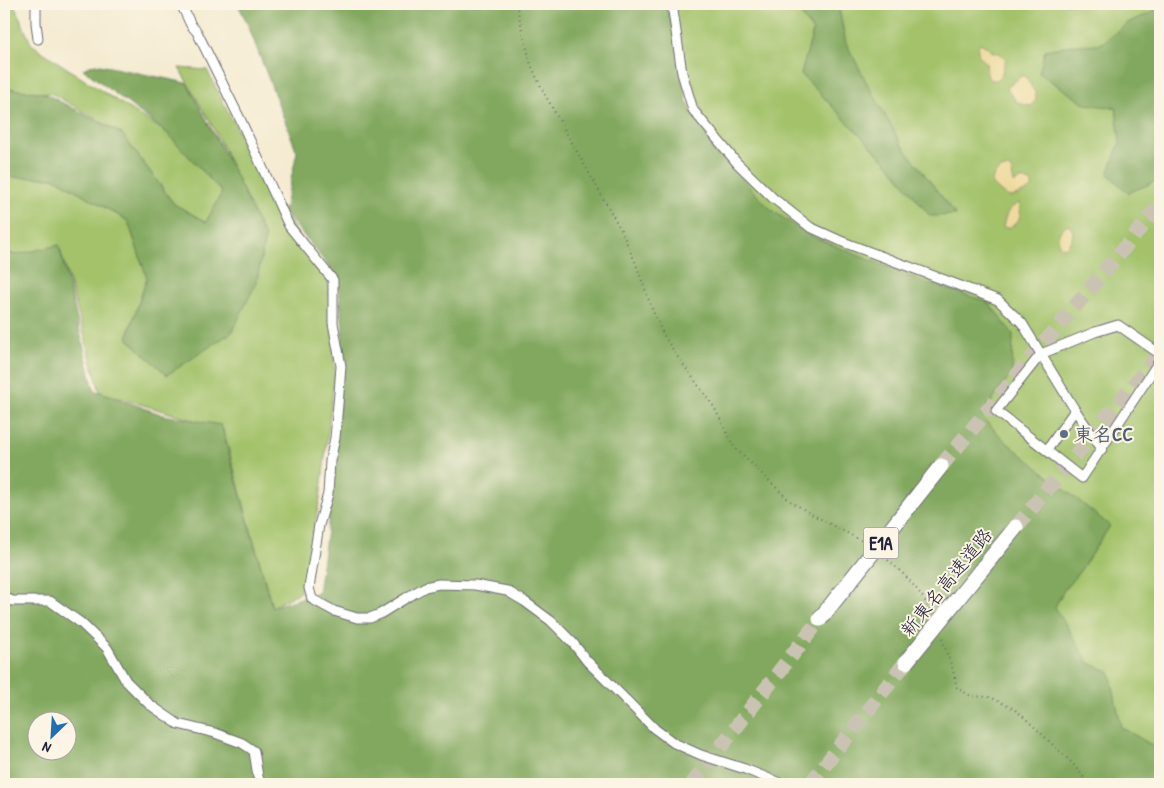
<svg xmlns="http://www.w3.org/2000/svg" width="1164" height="788" viewBox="0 0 1164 788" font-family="'Patrick Hand','Klee One',sans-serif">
	<rect width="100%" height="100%" fill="#fcf5e5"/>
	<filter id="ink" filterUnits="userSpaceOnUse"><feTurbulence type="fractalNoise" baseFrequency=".02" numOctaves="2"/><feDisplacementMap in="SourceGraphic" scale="10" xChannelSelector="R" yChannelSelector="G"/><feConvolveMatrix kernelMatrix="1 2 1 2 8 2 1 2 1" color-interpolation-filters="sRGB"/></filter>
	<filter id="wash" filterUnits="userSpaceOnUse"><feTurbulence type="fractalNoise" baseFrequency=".0096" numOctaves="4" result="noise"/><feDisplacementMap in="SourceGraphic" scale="20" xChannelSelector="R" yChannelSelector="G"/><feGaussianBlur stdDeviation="1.12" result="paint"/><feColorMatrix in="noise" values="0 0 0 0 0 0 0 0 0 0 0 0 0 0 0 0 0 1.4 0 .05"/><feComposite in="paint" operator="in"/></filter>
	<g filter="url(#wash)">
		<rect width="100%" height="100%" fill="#f4ebd1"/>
		<!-- green -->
		<g fill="#a3c26b" stroke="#627253">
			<path d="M4,4H14L31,44L83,79L167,133L223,192L206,222L174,204L122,134L53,94L4,88Z"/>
			<path d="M665,4H1160V784L721,165Z"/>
			<path d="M179,68L207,70L260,175L328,281L335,373L320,499L300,592L272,607L223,429L100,392L61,252L15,255L4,250V177L55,178L128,221L147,278L127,338L167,374L265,238L214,129Z"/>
		</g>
		<!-- forest -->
		<g fill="#82a85f" stroke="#52654d" fill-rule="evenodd">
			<path d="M238,4H665L672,24L687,102L715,150L769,208L806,234L921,281L988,302L1013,334L1012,373L981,416L1005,441L1110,526L1080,571L1064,590L1055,607L1089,663L1110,672L1121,727L1160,750V784H4V252L15,255L59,245L94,390L163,415L221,425L272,607L318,593L335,475L343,327L338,278L284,211L297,152L247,23ZM38,720H68V750H38Z"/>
			<path d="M793,4H838L846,43L867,83L902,145L956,215L930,216L891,167L801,74L813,31Z"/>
			<path d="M1160,5V178L1150,184L1128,193L1108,174L1120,142L1116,108L1085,104L1039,73L1045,50L1072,45L1101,44L1129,22L1149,14Z"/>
			<path d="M95,64L187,83L234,172L265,238L257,281L232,332L167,375L127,338L147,278L128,221L55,178L4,177V88L44,93L122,134L174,204L206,222L222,192L167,133L83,69Z"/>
		</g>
		<!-- sand -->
		<g fill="#eeda9e" stroke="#887e6c">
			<path d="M980,43L985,46L993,52L999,53L1006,59L1001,76L997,80H990L987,75L986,62C979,58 975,50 980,43Z"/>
			<path d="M1021,76H1025L1036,94V100L1031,106L1024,105L1021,103L1017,102L1008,91L1007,88Z"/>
			<path d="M1004,168L1011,169L1014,183L1021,179L1031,182L1033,187C1027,192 1019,195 1011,197C1002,195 999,190 992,184C992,175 996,172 1004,168Z"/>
			<path d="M1019,203C1022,215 1020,222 1009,228L1003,227C1006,214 1007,209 1019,203Z"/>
			<path d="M1068,224L1073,231L1072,239L1066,248L1060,246C1055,237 1060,229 1068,224Z"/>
		</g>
	</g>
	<g filter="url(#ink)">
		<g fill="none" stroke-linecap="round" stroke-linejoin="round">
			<!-- motorway-tunnel -->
			<g stroke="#cac3b3" stroke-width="15" stroke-dasharray="15 8" stroke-linecap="butt">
				<path d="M941,466L1160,205"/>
				<path d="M1016,527L1160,353"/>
				<path d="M692,784L820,619"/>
				<path d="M810,784L906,662"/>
			</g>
			<!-- minor casing -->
			<g stroke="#6c6870" stroke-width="11">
				<g id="minor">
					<path d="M36,4V23L38,39"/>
					<path d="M181,4L191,25L197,32L242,123L289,226L333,280V323L341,366L339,393L335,438L330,461L328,494L319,525L309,588L312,599L334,611L357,618H370L380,614L406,598L425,587L439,584L475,585L507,591L524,601L551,621L573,643L587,661L655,729L674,743L701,755L745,769L782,784"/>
					<path d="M672,4L682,73L693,110L737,163L773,198L810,227L843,242L998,300L1022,323L1075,410L1102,449"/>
					<path d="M1160,354L1118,325L1095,332L1041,354L996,411L1082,478L1160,360"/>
					<path d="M1047,450L1075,410"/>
					<path d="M4,597L12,601H50L81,623L107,648L126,681L149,704L178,724L215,733L242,743L254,751L258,777L261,784"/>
				</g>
			</g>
			<!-- path -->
			<g stroke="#6c6870" stroke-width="2" stroke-dasharray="1 4" stroke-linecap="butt">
				<path d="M516,4L531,65L544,93L621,230L636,264L652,309L663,334L677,356L714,407L734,447L790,501L813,515L864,542"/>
				<path d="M884,557C903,572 920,590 931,611"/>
				<path d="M942,639L953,670L957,688L971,696L990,697L1014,709L1027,720L1073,764L1089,784"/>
			</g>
			<!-- minor -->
			<use href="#minor" stroke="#fff" stroke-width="9"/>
			<!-- motorway-bridge casing -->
			<g stroke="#6c6870" stroke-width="17" stroke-linecap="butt">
				<g id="motorway-bridge">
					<path d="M820,619L941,466"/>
					<path d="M906,662L1016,527"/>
				</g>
			</g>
			<!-- motorway-bridge -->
			<use href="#motorway-bridge" stroke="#fff" stroke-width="15"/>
		</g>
	</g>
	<!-- markers -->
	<circle fill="#5c6f8a" stroke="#fcf5e5" stroke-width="2" cx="1064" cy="434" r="5"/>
	<g text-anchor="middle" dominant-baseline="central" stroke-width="4" stroke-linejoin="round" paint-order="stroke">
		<!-- shield labels -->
		<rect fill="#fcf5e5" stroke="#63616e" stroke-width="1" x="863.5" y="527.5" width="35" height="31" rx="4"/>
		<g font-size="18" font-weight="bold" fill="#22223b">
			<text x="881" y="543">E1A</text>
		</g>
		<!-- service labels -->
		<g font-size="19" font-weight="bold" fill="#4e5e75" stroke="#fcf5e5" text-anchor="start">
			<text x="1074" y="434">東名CC</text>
		</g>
		<!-- street labels -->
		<g font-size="19" fill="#22223b" stroke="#fcf5e5">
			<text transform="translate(946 582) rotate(-51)">新東名高速道路</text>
		</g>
	</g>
	<!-- margin -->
	<rect width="1164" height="788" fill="none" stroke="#fcf5e5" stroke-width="20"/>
	<!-- north arrow -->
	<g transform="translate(52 736) rotate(205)"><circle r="24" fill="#fcf5e5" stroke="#a5a1a1"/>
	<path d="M0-4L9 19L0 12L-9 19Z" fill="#1f6fb2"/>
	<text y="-8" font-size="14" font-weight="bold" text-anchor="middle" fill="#22223b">N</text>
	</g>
</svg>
